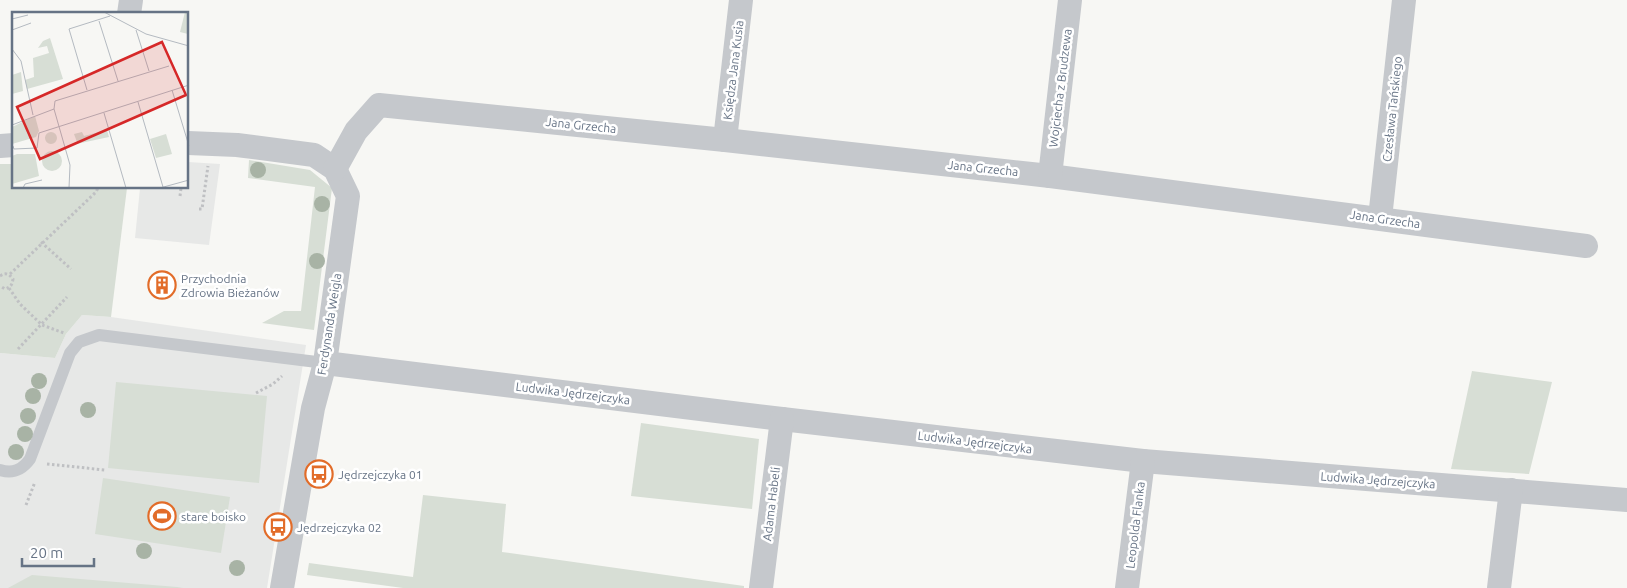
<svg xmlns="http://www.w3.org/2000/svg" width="1627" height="588" viewBox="0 0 1627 588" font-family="Ubuntu,sans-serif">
	<rect width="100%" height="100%" fill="#f7f7f4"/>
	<!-- built -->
	<g fill="#e7e8e7">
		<path d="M188,162L220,164L209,245L135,238L140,188H188Z"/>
		<path d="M82,315L111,317L306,345L267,588H0V353L55,358L66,334Z"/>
	</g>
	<!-- green -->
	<g fill="#d7ded5">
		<path d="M249,160L310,170L332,188L314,330L262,323L284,311H301L315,187L248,178Z"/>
		<path d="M0,164H14V188H127L111,317L82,315L66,334L55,358L0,353Z"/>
		<path d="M1472,371L1552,382L1529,474L1451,469Z"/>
		<path d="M116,382L267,396L259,483L108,468Z"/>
		<path d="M641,423L759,439L752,509L631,496Z"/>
		<path d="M103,478L230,497L221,553L95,534Z"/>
		<path d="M423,495L506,504L502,552L744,586V588H403L307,575L309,563L413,577Z"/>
		<path d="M32,575L177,587L183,588H8Z"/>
	</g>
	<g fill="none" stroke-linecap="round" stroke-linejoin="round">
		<!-- path -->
		<g stroke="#bfc0c3" stroke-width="3" stroke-dasharray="2.5 2.5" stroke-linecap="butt">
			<path d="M180,196L181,188"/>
			<path d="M199,209H202L208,166"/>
			<path d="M41,242L71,269"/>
			<path d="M10,274L96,192L98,188"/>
			<path d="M0,276C6,272 9,274 13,279C12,285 11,287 5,289L0,286"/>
			<path d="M9,288L20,304L42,325L64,333"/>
			<path d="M18,349L67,297"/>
			<path d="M256,393L273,384L282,376"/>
			<path d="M47,464L105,470"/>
			<path d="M26,505L35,482"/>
		</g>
		<!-- service -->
		<path stroke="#c5c8cc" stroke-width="12" d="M0,470C13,474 22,470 30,459L70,353L79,342L99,335L325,363"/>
		<!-- minor -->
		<g stroke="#c5c8cc" stroke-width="24">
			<path d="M129,14L131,0"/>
			<path d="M725,140L741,0"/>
			<path d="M188,143L237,145L314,155L335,169L348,196L325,363L313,408L282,588"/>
			<path d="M0,146L14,145"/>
			<path d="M335,169L356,131L379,105L725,140L1050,176L1586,246"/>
			<path d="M1050,176L1070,0"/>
			<path d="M1380,218L1404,0"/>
			<path d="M325,363L782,419L1143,461L1627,500"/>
			<path d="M761,588L782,419"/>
			<path d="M1127,588L1143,461"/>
			<path d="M1499,588L1511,490"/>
		</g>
	</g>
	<!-- trees -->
	<g fill="#a8b3a5">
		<circle cx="258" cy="170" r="8"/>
		<circle cx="322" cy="204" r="8"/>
		<circle cx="317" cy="261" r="8"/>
		<circle cx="39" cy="381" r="8"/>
		<circle cx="33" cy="396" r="8"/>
		<circle cx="88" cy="410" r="8"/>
		<circle cx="28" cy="416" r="8"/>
		<circle cx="25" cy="434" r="8"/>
		<circle cx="16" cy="452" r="8"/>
		<circle cx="144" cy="551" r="8"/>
		<circle cx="237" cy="568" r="8"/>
	</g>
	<!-- icons -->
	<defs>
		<g id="building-ring" transform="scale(1.4375)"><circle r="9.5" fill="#fff" stroke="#e26c29" stroke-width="1.5"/><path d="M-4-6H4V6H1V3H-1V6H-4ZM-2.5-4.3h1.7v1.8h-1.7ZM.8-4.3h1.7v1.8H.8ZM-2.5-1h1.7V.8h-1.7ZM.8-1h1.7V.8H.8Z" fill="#e26c29"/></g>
		<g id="bus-ring" transform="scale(1.4375)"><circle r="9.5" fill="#fff" stroke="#e26c29" stroke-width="1.5"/><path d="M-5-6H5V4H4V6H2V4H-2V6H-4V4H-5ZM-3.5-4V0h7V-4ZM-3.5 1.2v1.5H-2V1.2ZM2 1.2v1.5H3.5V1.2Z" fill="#e26c29"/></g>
		<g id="stadium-ring" transform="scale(1.4375)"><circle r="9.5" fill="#fff" stroke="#e26c29" stroke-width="1.5"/><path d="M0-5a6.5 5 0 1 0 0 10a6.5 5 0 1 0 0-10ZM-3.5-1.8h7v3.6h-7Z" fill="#e26c29"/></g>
	</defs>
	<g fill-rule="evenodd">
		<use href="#building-ring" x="162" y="285"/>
		<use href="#bus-ring" x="319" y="474"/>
		<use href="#stadium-ring" x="162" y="516"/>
		<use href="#bus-ring" x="278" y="527"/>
	</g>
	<g text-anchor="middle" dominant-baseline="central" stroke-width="5" stroke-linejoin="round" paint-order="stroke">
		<!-- street labels -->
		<g font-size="12" fill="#667385" stroke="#fff">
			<text transform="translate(733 70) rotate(-83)">Księdza Jana Kusia</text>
			<text transform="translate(1060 88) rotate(-83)">Wojciecha z Brudzewa</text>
			<text transform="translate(1392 109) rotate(-84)">Czesława Tańskiego</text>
			<text transform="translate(581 125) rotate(6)">Jana Grzecha</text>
			<text transform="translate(983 168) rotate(6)">Jana Grzecha</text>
			<text transform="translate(1385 219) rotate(8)">Jana Grzecha</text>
			<text transform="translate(329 324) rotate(-81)">Ferdynanda Weigla</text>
			<text transform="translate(573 393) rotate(7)">Ludwika Jędrzejczyka</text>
			<text transform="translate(975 442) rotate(7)">Ludwika Jędrzejczyka</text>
			<text transform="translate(1378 480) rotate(4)">Ludwika Jędrzejczyka</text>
			<text transform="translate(771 504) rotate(-83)">Adama Habeli</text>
			<text transform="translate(1135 525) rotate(-83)">Leopolda Flanka</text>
		</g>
		<!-- poi labels -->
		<g font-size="12" fill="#667385" stroke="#fff" text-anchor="start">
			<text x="181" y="278">Przychodnia<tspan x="181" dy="14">Zdrowia Bieżanów</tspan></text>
			<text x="338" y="474">Jędrzejczyka 01</text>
			<text x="181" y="516">stare boisko</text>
			<text x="297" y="527">Jędrzejczyka 02</text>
		</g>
	</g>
	<!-- overview -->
	<g transform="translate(12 12)">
		<rect width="176" height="176" fill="#f7f7f4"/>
		<path d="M173,0H176V22L168,20ZM38,26L51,67L15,77L13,68L22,65L21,46L37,41L35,34L26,36L31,29ZM9,60L11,79L0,82V63ZM23,104L27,119L24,125L0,132V115ZM95,118L97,125L55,134L65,130L62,122L70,120L72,124ZM33 126a6 6 0 1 1 12 0a6 6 0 1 1-12 0ZM154,122L160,142L144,146L138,127ZM30 149a10 10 0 1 1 20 0a10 10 0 1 1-20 0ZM5,142H23L27,164L0,172V144Z" fill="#d7ded5"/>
		<path fill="none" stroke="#b4bac1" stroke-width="1" d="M92,0L134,22L177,34M0,7L16,3M87,9L106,69M0,18L19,11M124,18L137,59M0,37L9,49L21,103M75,78L57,17L98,4M160,78L177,134M126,90L151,175M92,101L114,176M0,113L42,97M1,134L2,137L25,136L27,121L177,73M11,176L13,172L30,168M57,176L58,153L42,97L43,89L157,54M148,176L177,168"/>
		<path fill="#d62828" fill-opacity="0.15" stroke="#d62828" stroke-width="2.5" d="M150,30L174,83L28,147L5,95Z"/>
		<rect width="176" height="176" fill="none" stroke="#667385" stroke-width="2.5"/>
	</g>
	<!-- scale -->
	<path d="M22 558v8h72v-8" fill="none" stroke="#667385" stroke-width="2.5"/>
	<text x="30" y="558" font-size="15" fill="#667385" stroke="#ffffff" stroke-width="4" paint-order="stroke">20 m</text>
</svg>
